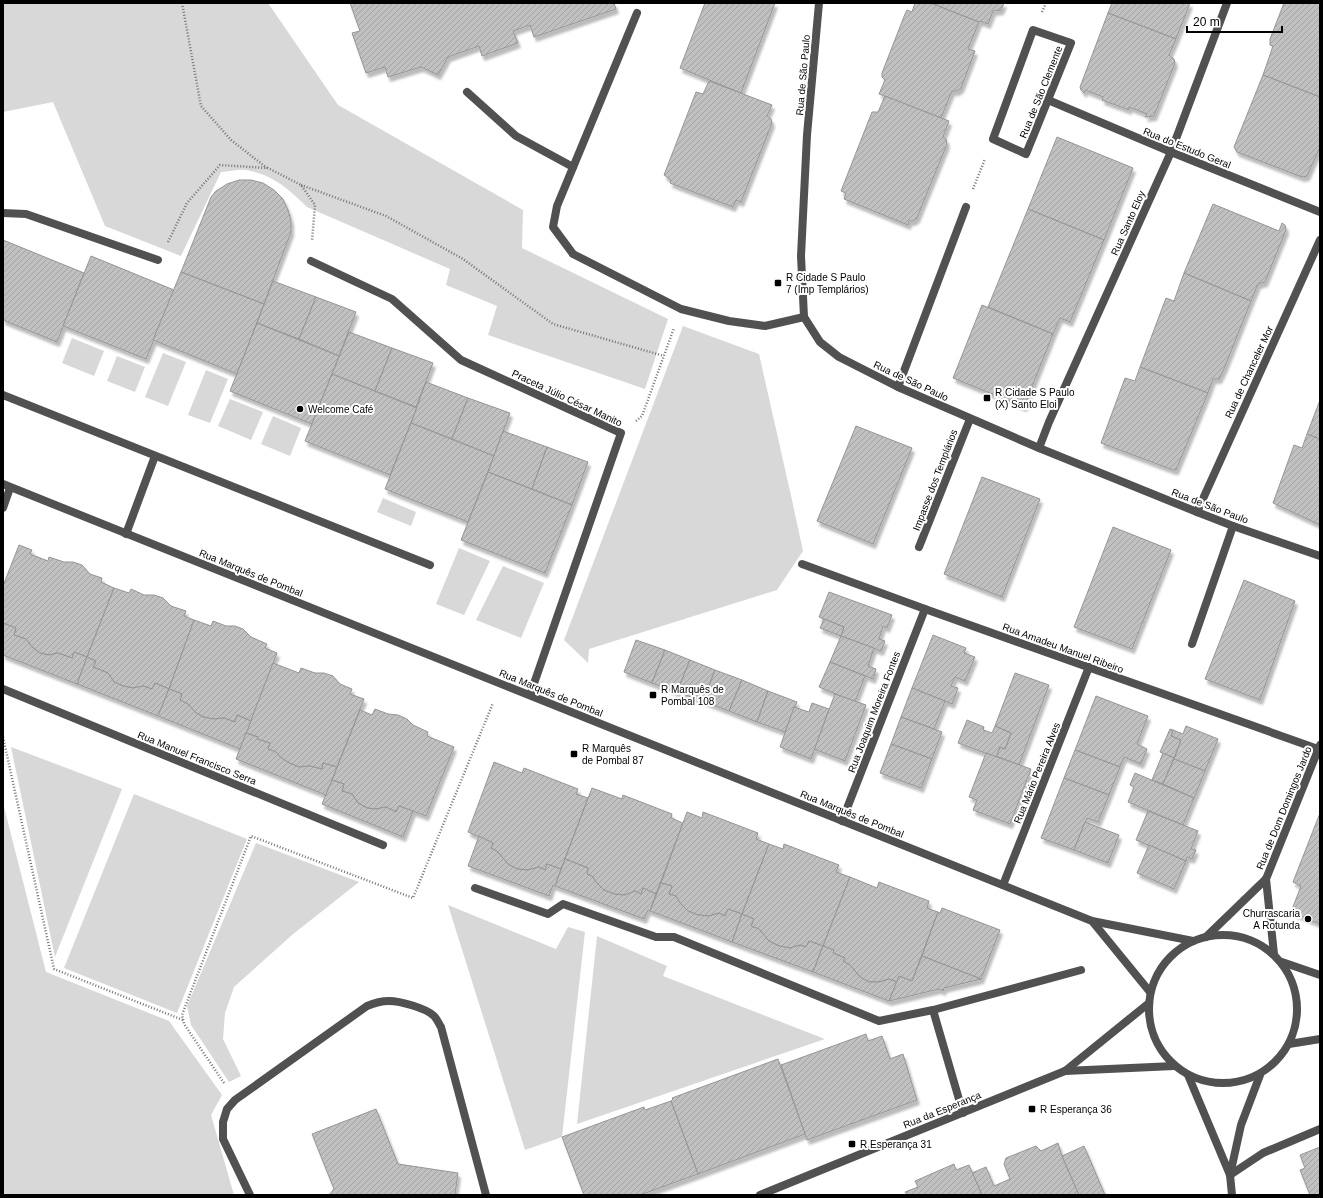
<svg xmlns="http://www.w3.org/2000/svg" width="1323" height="1198" viewBox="0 0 1323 1198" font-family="Arial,sans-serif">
	<defs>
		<pattern id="building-hatch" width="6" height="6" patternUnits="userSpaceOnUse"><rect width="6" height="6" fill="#c0c0c0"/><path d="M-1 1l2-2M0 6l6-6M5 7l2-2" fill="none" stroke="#a3a3a3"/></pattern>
		<filter id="shadow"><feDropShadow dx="2.5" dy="4.5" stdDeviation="1" flood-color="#0004"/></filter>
	</defs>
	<rect width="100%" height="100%" fill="#fff"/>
	<!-- grass -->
	<g fill="#d8d8d8">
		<path d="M3,3H268L338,105L523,210L522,248L668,319L645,389L488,335L497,306L446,285L450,269L307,207C290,190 272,174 246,170C239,169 229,172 221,172L181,256L105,226L53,102L3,112Z"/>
		<path d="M683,326L759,354L792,500L803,551L777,590L589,649L588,663L564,640Z"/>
		<path d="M72,338L104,351L94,376L62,363Z"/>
		<path d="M163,353L186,362L168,406L145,397Z"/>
		<path d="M117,356L145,367L135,392L107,381Z"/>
		<path d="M206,370L228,379L210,423L188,415Z"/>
		<path d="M230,399L263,412L251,440L218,426Z"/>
		<path d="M273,416L301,428L290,456L261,444Z"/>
		<path d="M383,498L416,512L411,526L377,512Z"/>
		<path d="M459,548L490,561L464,615L436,604Z"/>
		<path d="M503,566L544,583L521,638L476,620Z"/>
		<path d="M11,747L122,789L55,957Z"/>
		<path d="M134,794L247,839L177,1013L64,968Z"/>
		<path d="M3,803L46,972L169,1021L222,1095L211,1115L234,1195H3Z"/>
		<path d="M256,843L359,882L292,935L234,987L225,1013L223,1039L241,1076L229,1082L191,1025L187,1006Z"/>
		<path d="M448,905L556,949L568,927L585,932L562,1137L525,1150Z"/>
		<path d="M597,936L667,966L663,976L825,1039L577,1124Z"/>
	</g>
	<!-- building -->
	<g fill="url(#building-hatch)" stroke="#959595" filter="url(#shadow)">
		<path d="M350,3H614L616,9L534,37L530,25L513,31L518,43L482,56L479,46L448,57L438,75L421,67L388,77L385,67L366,73L352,33L360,31Z"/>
		<path d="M705,3H775L741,93L680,68Z"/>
		<path d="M915,3H931L979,22L968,49L975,51L961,88L957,91H952L941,118L879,94L885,80L882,77V73L905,14L907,10L912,12Z"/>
		<path d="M931,3H1004L1001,10L993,11L988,24L980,21L979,22Z"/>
		<path d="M1112,3H1190L1176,39L1108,13Z"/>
		<path d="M1284,3H1320V97L1263,75L1273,46L1270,45V39Z"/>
		<path d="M1108,13L1176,39L1169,55L1174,59L1175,63L1154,116L1145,117L1147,114L1129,107V110L1102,100L1103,97L1085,90L1084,93L1081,90L1080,87Z"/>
		<path d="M1263,75L1320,97V147L1307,176L1302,177L1237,152L1234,147Z"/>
		<path d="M709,81L772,105L767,116L771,119L772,123L741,202L736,200L733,207L670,183L671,180L664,175L696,92L703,94Z"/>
		<path d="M885,96L949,121L943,137L946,139L947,144L917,218L913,221H909L908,225L844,199L846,193L841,191L872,112H878Z"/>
		<path d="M1057,137L1133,168L1104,240L1028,209Z"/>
		<path d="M239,180H251L263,183L274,190L283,199L288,210L291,221V232L264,304L181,272L211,197L216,191L227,184Z"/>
		<path d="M1213,204L1279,231L1282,223L1285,225L1286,230L1265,282L1258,284L1251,301L1184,273Z"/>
		<path d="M1028,209L1104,240L1070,322L1060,318L1053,334L988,307Z"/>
		<path d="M3,240L84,273L57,342L3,320Z"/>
		<path d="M91,256L174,290L146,359L63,326Z"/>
		<path d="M181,272L264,304L237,374L153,340Z"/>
		<path d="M1184,273L1251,301L1224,369L1219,379H1213L1208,393L1140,367L1166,298L1174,301Z"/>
		<path d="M273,281L316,297L299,339L257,323Z"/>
		<path d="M316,297L356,312L339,356L299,339Z"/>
		<path d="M982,305L1053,334L1024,407L953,378Z"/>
		<path d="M257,323L339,356L312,424L230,391Z"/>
		<path d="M349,332L392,348L375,391L332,374Z"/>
		<path d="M392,348L433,363L416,407L375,391Z"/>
		<path d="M1140,367L1208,393L1176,470H1173L1101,443L1125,378L1135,381Z"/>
		<path d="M332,374L417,408L390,475L305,441Z"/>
		<path d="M426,382L468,398L452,439L411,423Z"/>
		<path d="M468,398L510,413L494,456L452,439Z"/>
		<path d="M1320,400V439L1307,434Z"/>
		<path d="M411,423L494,456L468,522L385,489Z"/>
		<path d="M856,426L912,448L873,544L817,521Z"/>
		<path d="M503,431L547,447L532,489L488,472Z"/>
		<path d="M1307,434L1320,439V525L1273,503L1294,445L1302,448Z"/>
		<path d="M547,447L588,462L572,505L532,489Z"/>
		<path d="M488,472L572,505L545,573L461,540Z"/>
		<path d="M982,477L1040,499L1002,597L944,574Z"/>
		<path d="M1113,527L1171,550L1132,649L1074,627Z"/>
		<path d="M19,545L32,550L30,554L48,561L49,557L64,562H73L82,565L90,574L102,578L101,582L114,588L87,657L74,652L72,658L58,653L49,655L40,653L32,647L26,639L14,635L16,628L3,623V586Z"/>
		<path d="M1244,580L1295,601L1260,700L1205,679Z"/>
		<path d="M114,588L129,593L131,589L144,595H154L163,598L171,606L186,611L184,616L194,620L169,689L155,683L152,689L143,686L133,688L123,686L114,682L108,673L93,667L96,661L87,657Z"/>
		<path d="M829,592L892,615L887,628L883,626L879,639L885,641L881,651L841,636L844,627L819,617Z"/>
		<path d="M824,619L844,627L841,636L820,628Z"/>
		<path d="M194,620L211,626L213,621L226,626H235L243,629L251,637L267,644L265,648L277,653L251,721L237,715L235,722L224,718L214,719L203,717L195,712L188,704L180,700L182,694L169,689Z"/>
		<path d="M3,623L16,628L14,635L26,639L32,647L40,653L49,655L58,653L72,658L74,652L87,657L77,684L3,655Z"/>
		<path d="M933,635L966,648L964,653L975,657L965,681L955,677L951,686L958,688L952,704L912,688Z"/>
		<path d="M841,636L874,648L868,666L876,669L873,679L830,662Z"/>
		<path d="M636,640L665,650L652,683L624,672Z"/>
		<path d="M665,650L690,660L677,692L652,683Z"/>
		<path d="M87,657L96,661L93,667L108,673L114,682L123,686L133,688L143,686L152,689L155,683L169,689L158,716L77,684Z"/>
		<path d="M690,660L715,670L703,701L677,692Z"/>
		<path d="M830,662L865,676L855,702L819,687Z"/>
		<path d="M273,663L299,673L301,668L315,673H324L333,676L340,684L352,689L350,694L364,699L337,767L323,763L322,769L310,766L299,767L289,763L280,757L276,752L268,749L270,743L257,739L258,737L246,733Z"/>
		<path d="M715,670L742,680L729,711L703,701Z"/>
		<path d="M1015,673L1049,685L1019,765L996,756L1000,747L1005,749L1011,733L995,726Z"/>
		<path d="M742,680L768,691L757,722L729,711Z"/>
		<path d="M912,688L945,701L934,729L901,717Z"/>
		<path d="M169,689L182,694L180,700L188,704L195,712L203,717L214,719L224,718L235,722L237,715L251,721L240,749L158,716Z"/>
		<path d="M768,691L797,702L785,732L757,722Z"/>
		<path d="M835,694L866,705L845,761L814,749Z"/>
		<path d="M1096,696L1148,716L1137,744L1147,749L1141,764L1124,757L1120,767L1075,750Z"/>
		<path d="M812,703L829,709L811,759L780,747L794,707L809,712Z"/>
		<path d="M375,709L388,714L398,715L407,719L413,725L428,732L427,736L454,747L426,816L399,806L396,812L386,807L376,809L367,808L358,803L352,794L342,791L344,784L332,780L360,710L372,715Z"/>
		<path d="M901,717L942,732L932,759L891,744Z"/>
		<path d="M967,720L984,727L983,730L992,733L995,726L1011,733L1005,749L1000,747L996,757L958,743Z"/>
		<path d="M1186,726L1218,739L1205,771L1174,759L1181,740L1171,736L1173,730L1183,734Z"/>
		<path d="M1170,729L1173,730L1171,736L1181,740L1174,758L1160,752Z"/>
		<path d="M246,733L258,737L257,739L270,743L268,749L276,752L280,757L289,763L299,767L310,766L322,769L323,763L337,767L326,795L236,759Z"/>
		<path d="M891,744L932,759L921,788L880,773Z"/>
		<path d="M1075,750L1120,767L1109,795L1064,778Z"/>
		<path d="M986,753L1031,769L1010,824L973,810L977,800L969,797Z"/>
		<path d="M1163,753L1174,758L1163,784L1152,780Z"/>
		<path d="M1174,759L1205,771L1194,798L1163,784Z"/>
		<path d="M494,762L522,773L524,768L578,789L576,794L588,798L561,869L547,864L545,870L539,867L528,870L517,869L508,864L497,851L491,848L493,843L468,832Z"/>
		<path d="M1135,773L1194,798L1183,825L1128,802L1134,787L1130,785Z"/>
		<path d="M1064,778L1109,795L1098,822L1087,818L1074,850L1041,838Z"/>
		<path d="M332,780L344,784L342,791L352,794L358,803L367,808L376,809L386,807L396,812L399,806L413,811L403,837L322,804Z"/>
		<path d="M592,788L622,799L623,795L672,814L671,818L683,823L656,894L643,888L641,894L635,891L625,895L614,894L604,890L596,882L592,876L587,874L588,868L565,859Z"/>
		<path d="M1148,811L1198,831L1191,849L1196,850L1192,859L1187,857L1186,861L1136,840Z"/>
		<path d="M687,812L702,818L703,812L758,833L756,839L769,844L742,914L728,909L725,916L719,913L709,916L698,915L688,911L680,903L676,896L669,894L672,886L661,883Z"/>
		<path d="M1320,813V924L1291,912L1301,886L1293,882Z"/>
		<path d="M1085,822L1119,835L1108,863L1074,850Z"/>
		<path d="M479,836L493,843L491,848L497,851L508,864L517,869L528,870L539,867L545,870L547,864L561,869L555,886L553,885L549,896L468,866Z"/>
		<path d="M769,844L783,849L784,844L839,865L836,872L850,877L823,946L809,941L806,947L800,945L790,948L779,946L769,941L759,929L751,926L754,919L742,914Z"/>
		<path d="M1149,845L1186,861L1174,889L1137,873Z"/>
		<path d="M565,859L588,868L587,874L592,876L596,882L604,890L614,894L625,895L635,891L641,894L643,888L656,894L650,911L648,910L644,919L555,886Z"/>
		<path d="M850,877L877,888L879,882L929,901L927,908L938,912L912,981L899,976L897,982L889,979L879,982H869L860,977L850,965L843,961L845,958L833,953L834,950L823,946Z"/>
		<path d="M661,883L672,886L669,894L676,896L680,903L688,911L698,915L709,916L719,913L725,916L728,909L742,914L732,942L650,911Z"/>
		<path d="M942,908L1000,930L981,979L922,956L938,912L940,913Z"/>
		<path d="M742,914L754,919L751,926L759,929L769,941L779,946L790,948L800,945L806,947L809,941L823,946L813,972L732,942Z"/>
		<path d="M823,946L834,950L833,953L845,958L843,961L850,965L860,977L869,982H879L889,979L897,982L889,1001L813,972Z"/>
		<path d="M922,956L981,979L944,988L943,991L939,989L889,1001L899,976L912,981Z"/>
		<path d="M866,1034L868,1041L882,1036L890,1059L903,1054L917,1100L807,1140L781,1065Z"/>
		<path d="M778,1059L805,1134L698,1174L671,1101L673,1099L672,1098Z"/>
		<path d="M671,1101L698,1174L640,1195H584L562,1137L644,1107L645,1110Z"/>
		<path d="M376,1109L398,1164L458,1173L455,1195H329L334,1189L312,1134Z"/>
		<path d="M1058,1143L1062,1156L1079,1195H982L972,1173L986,1167L994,1186L1010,1179L1004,1164L1006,1158L1036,1146L1041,1151Z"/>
		<path d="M1084,1146L1105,1195H1079L1062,1156Z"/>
		<path d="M1320,1147V1195H1310L1300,1170L1305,1168L1300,1155Z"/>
		<path d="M954,1164L956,1170L969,1165L982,1195H907L905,1192L918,1187L915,1181Z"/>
	</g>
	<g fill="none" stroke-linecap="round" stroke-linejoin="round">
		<!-- path -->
		<g stroke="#737373" stroke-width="2.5" stroke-dasharray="1 2" stroke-linecap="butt">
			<path d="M182,3L201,106L231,140L267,168"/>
			<path d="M1042,12L1046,3"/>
			<path d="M301,185L386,216L463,259L553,324L664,356"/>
			<path d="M973,189L985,159"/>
			<path d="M168,242L187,203L220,165L268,168L301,185L315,205L312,241"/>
			<path d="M636,421L642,416L674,328"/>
			<path d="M3,737L54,969L183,1020"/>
			<path d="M224,1083L184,1024L182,1015L251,836L413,898L493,703"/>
		</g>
		<!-- service -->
		<g stroke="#515151" stroke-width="8">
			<path d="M637,13L557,206L553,227L573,254L681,309L729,321L765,326L804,317"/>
			<path d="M467,92L516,136L573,167"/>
			<path d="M3,395L430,565"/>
			<path d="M126,534L155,456"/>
			<path d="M475,888L548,914L563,904L656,937H674L879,1021L933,1010L1081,970"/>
			<path d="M933,1010L963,1113"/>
			<path d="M1230,1175L1263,1153L1320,1129"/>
			<path d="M250,1195L223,1139V1122L227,1109L235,1100L367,1006C374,1003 381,1001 389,1001C400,1001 426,1008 434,1016C437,1019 439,1024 441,1027L486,1195"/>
		</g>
		<!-- minor -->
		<g stroke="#515151" stroke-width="8">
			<path d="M819,3L807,135L801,256L804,317L820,342L839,357L898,387L1039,448L1197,512L1233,526L1320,556"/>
			<path d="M1033,30L1071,43L1026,154L993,139Z"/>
			<path d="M1048,100L1171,152L1320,212"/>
			<path d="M3,213L26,214L158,260"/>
			<path d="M311,261L392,299L461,360L621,433L530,695"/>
			<path d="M898,387L966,207"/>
			<path d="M1039,448L1049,422L1171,152L1227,3"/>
			<path d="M3,508L10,488"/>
			<path d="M1197,512L1320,240"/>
			<path d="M919,547L970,419"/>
			<path d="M802,564L925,609L1318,749"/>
			<path d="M1192,644L1233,526"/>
			<path d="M3,689L383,845"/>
			<path d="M842,821L925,609"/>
			<path d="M1266,879L1274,954"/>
			<path d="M1003,885L1089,667"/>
			<path d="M1206,937L1266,879L1320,745"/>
			<path d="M1188,1075L1230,1175"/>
			<path d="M1232,1195L1230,1175L1241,1125L1260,1075"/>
		</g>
		<!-- tertiary -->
		<g stroke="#515151" stroke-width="8">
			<path d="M3,484L1092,921L1193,941"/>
			<path d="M1092,921L1150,992"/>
			<circle cx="1223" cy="1009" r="74"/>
			<path d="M1282,962L1320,975"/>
			<path d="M1289,1044L1320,1039"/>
			<path d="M1065,1071L1174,1066"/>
			<path d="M760,1195L1065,1071L1149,1003"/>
		</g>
	</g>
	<!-- markers -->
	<g fill="#000" stroke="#fff" stroke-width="1.5">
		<rect x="774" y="279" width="8" height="8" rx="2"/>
		<rect x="983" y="394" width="8" height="8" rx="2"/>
		<circle cx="300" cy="409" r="4"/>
		<rect x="649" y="691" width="8" height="8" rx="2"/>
		<rect x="570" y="750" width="8" height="8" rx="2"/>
		<circle cx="1308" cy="919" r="4"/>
		<rect x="1028" y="1105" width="8" height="8" rx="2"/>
		<rect x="848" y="1140" width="8" height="8" rx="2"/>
	</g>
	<g text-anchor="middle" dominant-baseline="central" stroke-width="4" stroke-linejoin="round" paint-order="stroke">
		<!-- street labels -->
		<g font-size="10" fill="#000" stroke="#fff">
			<text transform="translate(803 75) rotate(-85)">Rua de São Paulo</text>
			<text transform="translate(1041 92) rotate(-68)">Rua de São Clemente</text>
			<text transform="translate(1187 148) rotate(22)">Rua do Estudo Geral</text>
			<text transform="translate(1128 223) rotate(-66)">Rua Santo Eloy</text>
			<text transform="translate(1249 372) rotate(-65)">Rua de Chanceler Mor</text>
			<text transform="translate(911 381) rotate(25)">Rua de São Paulo</text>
			<text transform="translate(567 398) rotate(25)">Praceta Júlio César Manito</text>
			<text transform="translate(935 480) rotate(-69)">Impasse dos Templários</text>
			<text transform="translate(1210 506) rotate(21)">Rua de São Paulo</text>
			<text transform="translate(251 573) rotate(22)">Rua Marquês de Pombal</text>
			<text transform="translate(1063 648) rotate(20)">Rua Amadeu Manuel Ribeiro</text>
			<text transform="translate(551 693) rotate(22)">Rua Marquês de Pombal</text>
			<text transform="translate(874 712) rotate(-69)">Rua Joaquim Moreira Fontes</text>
			<text transform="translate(197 758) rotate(22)">Rua Manuel Francisco Serra</text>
			<text transform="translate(1037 773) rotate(-68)">Rua Mário Pereira Alves</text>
			<text transform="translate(1284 808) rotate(-68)">Rua de Dom Domingos Jardo</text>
			<text transform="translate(852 814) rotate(22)">Rua Marquês de Pombal</text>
			<text transform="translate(942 1110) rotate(-22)">Rua da Esperança</text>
		</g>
		<!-- poi labels -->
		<g font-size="10" fill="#000" stroke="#fff" text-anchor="start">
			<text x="786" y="277">R Cidade S Paulo<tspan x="786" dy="12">7 (Imp Templários)</tspan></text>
			<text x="995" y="392">R Cidade S Paulo<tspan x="995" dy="12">(X) Santo Eloi</tspan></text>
			<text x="308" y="409">Welcome Café</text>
			<text x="661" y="689">R Marquês de<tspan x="661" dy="12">Pombal 108</tspan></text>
			<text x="582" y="748">R Marquês<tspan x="582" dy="12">de Pombal 87</tspan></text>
			<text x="1300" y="913" text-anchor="end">Churrascaria<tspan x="1300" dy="12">A Rotunda</tspan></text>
			<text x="1040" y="1109">R Esperança 36</text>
			<text x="860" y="1144">R Esperança 31</text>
		</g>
	</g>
	<!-- border -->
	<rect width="1323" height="1198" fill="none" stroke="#000000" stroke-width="8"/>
	<!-- scale -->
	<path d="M1187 26v6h95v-6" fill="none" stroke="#000000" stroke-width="2"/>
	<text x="1193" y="26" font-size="12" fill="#000000" stroke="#ffffff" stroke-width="3" paint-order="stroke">20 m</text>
</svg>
